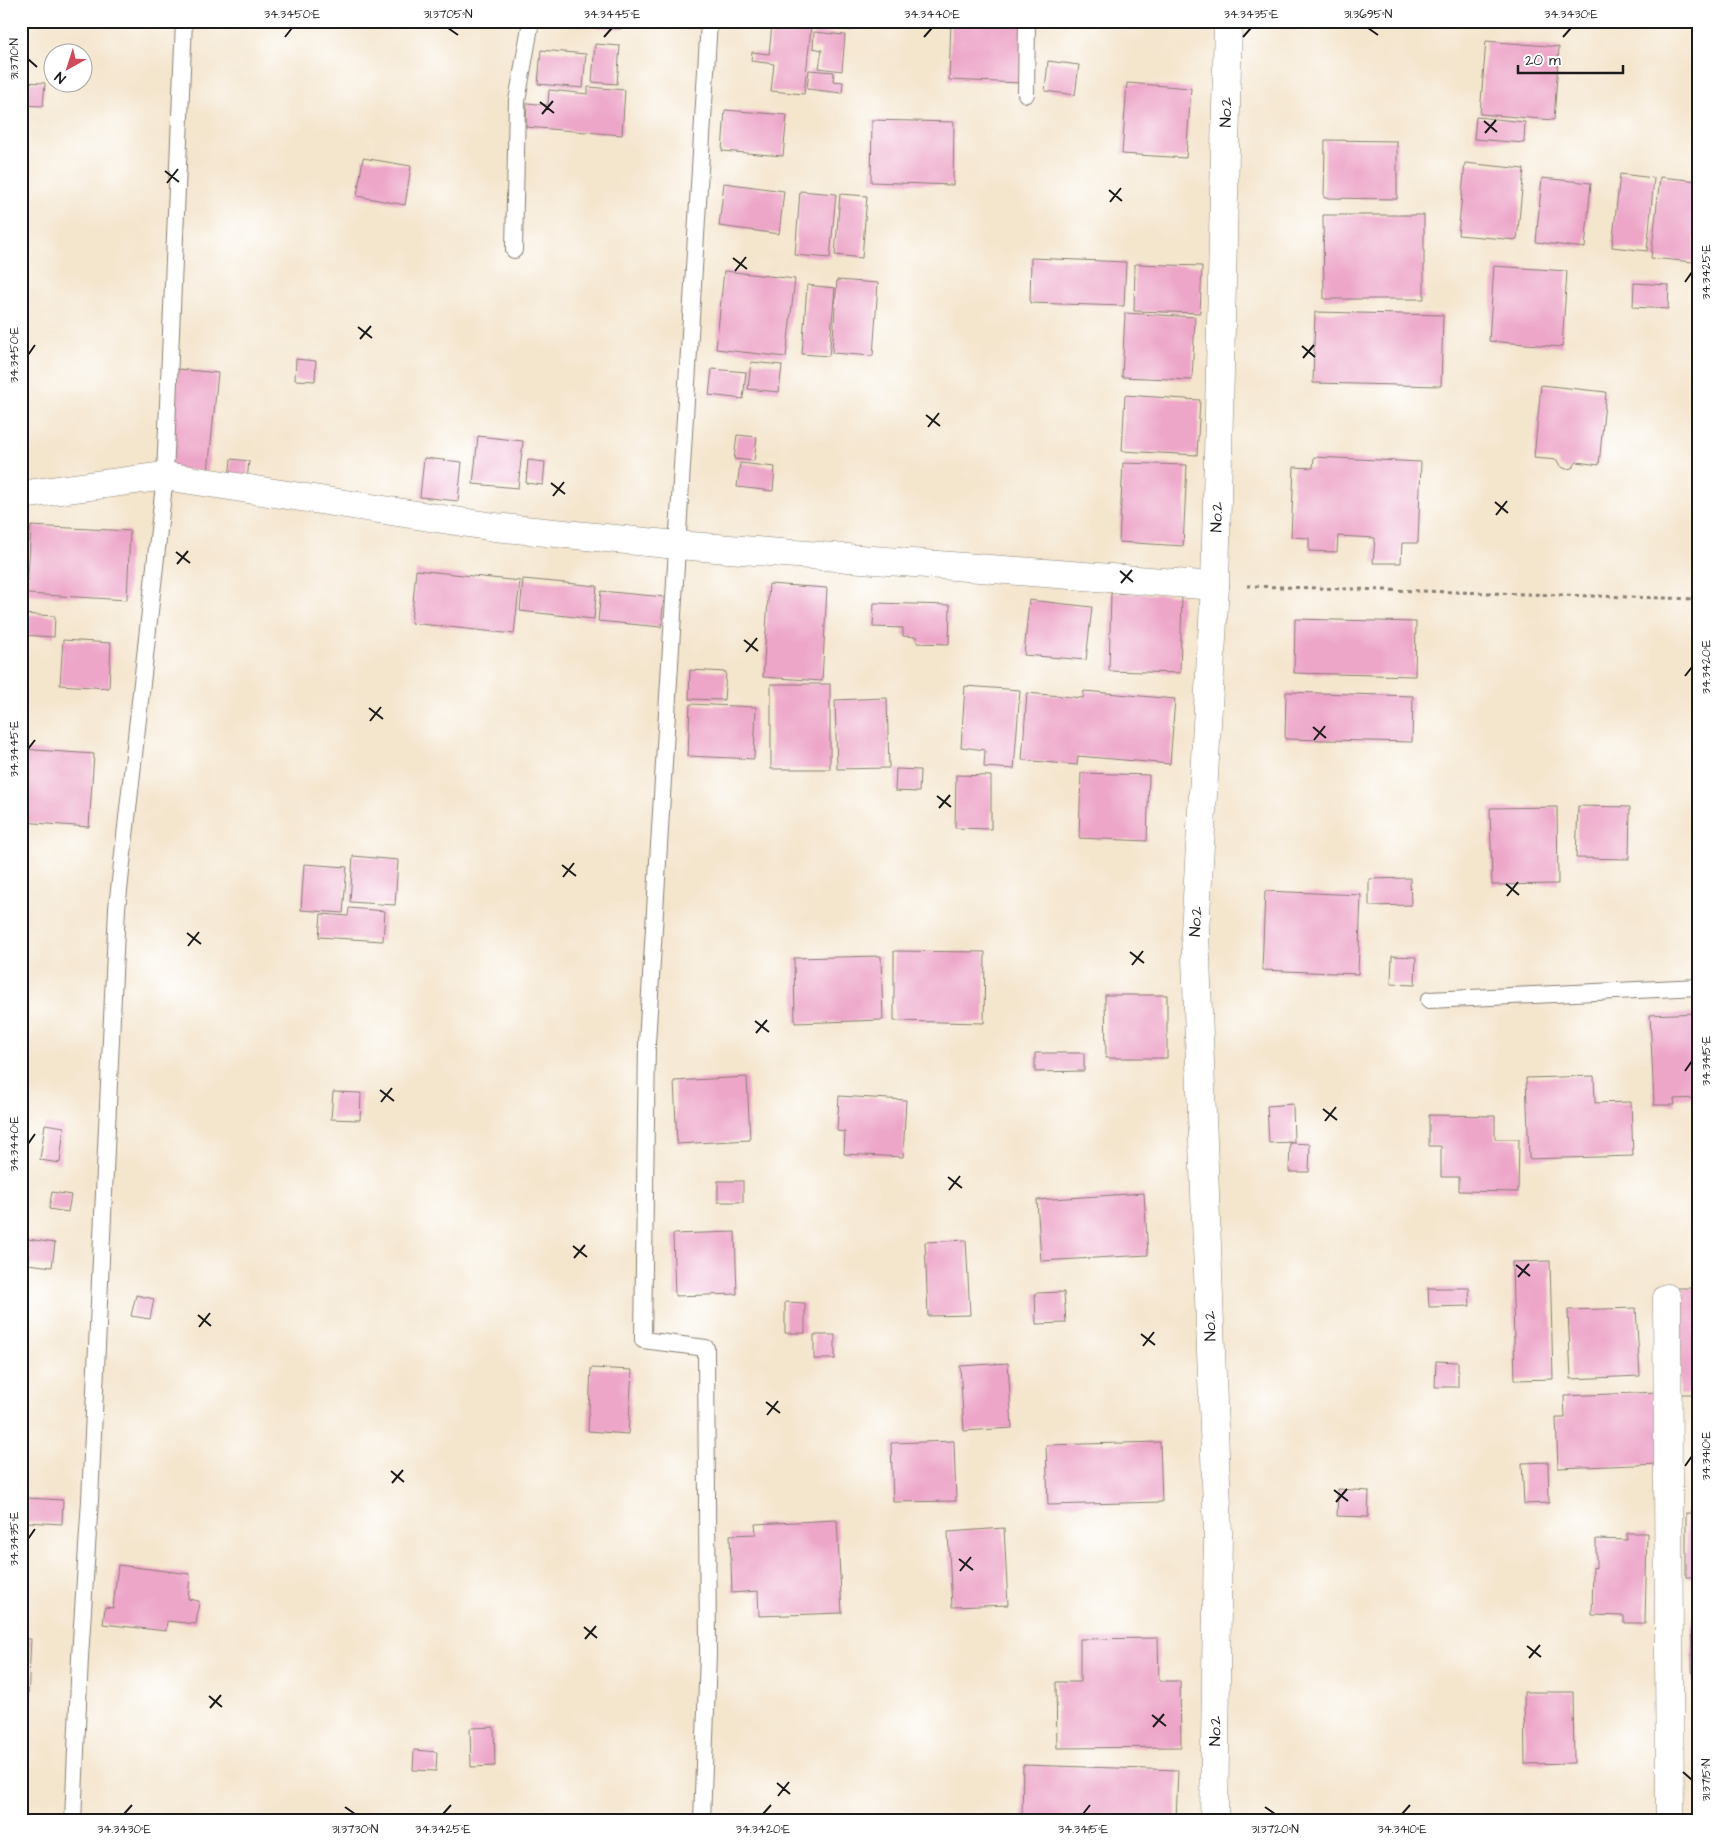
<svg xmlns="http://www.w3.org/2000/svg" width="1720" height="1842" viewBox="0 0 1720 1842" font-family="'Architects Daughter',sans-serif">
	<rect width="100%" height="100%" fill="#fff"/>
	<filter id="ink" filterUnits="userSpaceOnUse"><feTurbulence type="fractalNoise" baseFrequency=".02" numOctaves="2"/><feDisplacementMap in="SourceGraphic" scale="10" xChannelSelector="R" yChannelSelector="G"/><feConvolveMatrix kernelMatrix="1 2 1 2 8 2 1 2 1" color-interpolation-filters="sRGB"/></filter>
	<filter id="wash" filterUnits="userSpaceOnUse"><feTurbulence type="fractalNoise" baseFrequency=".0096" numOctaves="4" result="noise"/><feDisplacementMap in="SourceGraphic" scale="20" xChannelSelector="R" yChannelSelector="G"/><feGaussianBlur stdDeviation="1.12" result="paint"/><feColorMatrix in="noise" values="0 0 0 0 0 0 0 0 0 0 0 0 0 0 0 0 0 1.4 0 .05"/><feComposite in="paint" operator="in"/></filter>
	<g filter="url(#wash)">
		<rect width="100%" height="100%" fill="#f4e5cd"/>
		<g id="blocks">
			<!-- building -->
			<g fill="#eda5c8">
				<path d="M560,21H621V29L560,24Z"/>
				<path d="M788,21H805L804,26L811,27L804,94L771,91L774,64L751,61L752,52L769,54L772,25L788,27Z"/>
				<path d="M815,21H854L853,30L815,26Z"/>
				<path d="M951,21H1025L1022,83L949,80Z"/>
				<path d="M814,32L845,35L842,71L819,68L822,50L813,48Z"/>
				<path d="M1486,41L1559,47L1554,120L1480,114Z"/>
				<path d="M595,44L620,46L617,84L592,82Z"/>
				<path d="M541,50L586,54L583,88L538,84Z"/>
				<path d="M1048,61L1079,65L1075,95L1045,91Z"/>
				<path d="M809,70L834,72L833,81L843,82L842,93L807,89Z"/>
				<path d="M21,82L45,83L43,106L21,105Z"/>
				<path d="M1127,83L1191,88L1186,158L1122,154Z"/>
				<path d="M588,87L625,90L622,135L526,127L527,103L548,105L549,90L588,94Z"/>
				<path d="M725,110L787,115L783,156L722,151Z"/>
				<path d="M1476,117L1525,122L1524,143L1474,139Z"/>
				<path d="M872,120L954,122L953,185L871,182Z"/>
				<path d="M1325,140L1397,141V199L1324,198Z"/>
				<path d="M363,158L411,166L405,205L357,196Z"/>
				<path d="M1465,163L1524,169L1517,240L1458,235Z"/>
				<path d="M1620,174L1654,178L1647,251L1612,247Z"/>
				<path d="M1660,177L1699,181V202L1693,262L1651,258Z"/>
				<path d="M1542,178L1591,183L1585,248L1536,242Z"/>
				<path d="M724,183L784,191L779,234L719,226Z"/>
				<path d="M800,191L836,194L830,258L795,255Z"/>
				<path d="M840,194L867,196L862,258L835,255Z"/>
				<path d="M1323,215H1424V299H1324Z"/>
				<path d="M1031,258L1126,262L1124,306L1030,303Z"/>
				<path d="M1135,264L1202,266L1200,313L1134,311Z"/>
				<path d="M1494,266L1567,271L1562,347L1489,341Z"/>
				<path d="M724,271L795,279L786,357L716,349Z"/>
				<path d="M837,280L878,283L873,356L832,353Z"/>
				<path d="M1634,283L1669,285L1668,309L1633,307Z"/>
				<path d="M807,285L835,288L829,356L802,354Z"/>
				<path d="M1315,312L1443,315L1441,386L1313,383Z"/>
				<path d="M1125,313L1195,317L1192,380L1122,377Z"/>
				<path d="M296,359L316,361L315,381L295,380Z"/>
				<path d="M751,362L782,365L779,392L748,389Z"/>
				<path d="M178,369L218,373L208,472L168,468Z"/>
				<path d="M712,369L746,372L743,399L709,395Z"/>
				<path d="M1541,385L1606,392L1599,465L1577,462L1572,468L1566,469L1560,466L1557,460L1534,458Z"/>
				<path d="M1125,395L1200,400L1197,455L1122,451Z"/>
				<path d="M737,435L757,437L754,461L734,459Z"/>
				<path d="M478,436L523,441L518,488L473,484Z"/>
				<path d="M1314,457L1421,462L1418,543H1402L1401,563H1373L1375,538L1338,536L1337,552L1309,551V538L1291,537L1294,467L1313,468Z"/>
				<path d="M424,458L462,462L458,501L420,497Z"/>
				<path d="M231,459L249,461L247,481L229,479Z"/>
				<path d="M528,460L545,462L543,485L526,483Z"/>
				<path d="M740,463L775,467L773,491L737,487Z"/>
				<path d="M1123,463L1187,465L1183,546L1119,542Z"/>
				<path d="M31,526L130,531L127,600L27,594Z"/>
				<path d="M416,570L520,581L514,634L411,623Z"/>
				<path d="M523,579L597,586L594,619L520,611Z"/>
				<path d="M769,584L827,588L822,681L763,677Z"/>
				<path d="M601,591L664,597L661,627L598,621Z"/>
				<path d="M1111,593L1182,595L1180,673L1109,671Z"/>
				<path d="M1029,600L1092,607L1086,660L1024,655Z"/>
				<path d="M874,603L950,605L949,644L917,643V637L903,636V628L873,627Z"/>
				<path d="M21,614L55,616L54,637L21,635Z"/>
				<path d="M1295,619L1416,622L1415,676L1294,673Z"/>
				<path d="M63,640L111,643L109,688L60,685Z"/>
				<path d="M690,670L726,672L724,700L689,699Z"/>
				<rect x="771" y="684" width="59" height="85"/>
				<path d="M965,686L1020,690L1014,769L984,767L985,750L961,747Z"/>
				<path d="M1084,691L1175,699L1170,764L1078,756L1077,765L1022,760L1027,693L1083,698Z"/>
				<path d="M1286,692L1413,696L1412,742L1285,739Z"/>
				<path d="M887,698L889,768L837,769L835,700Z"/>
				<path d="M690,704L756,707L754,759L688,756Z"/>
				<path d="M21,749L94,754L89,827L21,822Z"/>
				<path d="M896,769L920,770L919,792L895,791Z"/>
				<path d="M1081,773L1149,775L1147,841L1079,838Z"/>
				<path d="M956,775L991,776V829L955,828Z"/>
				<path d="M1578,806L1630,807L1629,859L1576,858Z"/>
				<path d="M1557,807L1558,884L1492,885L1490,808Z"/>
				<path d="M353,856L398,860L395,905L350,902Z"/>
				<path d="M304,864L347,867L343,913L301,910Z"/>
				<path d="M1410,878L1411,905L1369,906V879Z"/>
				<path d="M1265,891L1361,895L1358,974L1262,970Z"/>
				<path d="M349,908L385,911L383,941L319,937L321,914L348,916Z"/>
				<path d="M894,951L985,952L984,1023L894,1021Z"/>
				<path d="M881,956L883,1020L795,1023L794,958Z"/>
				<path d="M1392,956L1416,957L1415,985L1391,984Z"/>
				<path d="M1105,995H1167V1058H1106Z"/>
				<path d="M1699,1013V1098L1674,1099L1675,1105H1654L1650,1015Z"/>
				<path d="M1035,1053H1084V1071L1035,1072Z"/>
				<path d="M1594,1076L1595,1103L1631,1102L1633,1156L1529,1159L1526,1078Z"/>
				<path d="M747,1077L750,1140L677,1144L674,1081Z"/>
				<path d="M333,1092L361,1093L360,1120L331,1119Z"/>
				<path d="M839,1096L906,1100L903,1157L844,1154L845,1132L837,1131Z"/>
				<path d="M1293,1104L1294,1142L1269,1143L1267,1106Z"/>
				<path d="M1429,1115L1495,1116V1139H1519L1518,1192L1459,1191V1177H1441V1146H1429Z"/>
				<path d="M45,1124L64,1127L60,1163L40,1160Z"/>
				<path d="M1290,1143L1310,1144L1309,1172H1289Z"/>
				<rect x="718" y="1181" width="25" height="21"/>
				<path d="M52,1192L71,1195L68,1212L49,1209Z"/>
				<path d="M1144,1193L1148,1255L1041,1261L1037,1200Z"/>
				<path d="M735,1232L737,1294L675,1296L673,1234Z"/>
				<path d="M21,1238L55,1243L52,1267L28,1264L29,1254L21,1253Z"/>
				<path d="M966,1240L970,1315L928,1316L925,1242Z"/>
				<path d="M1550,1261L1553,1379L1515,1380L1512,1262Z"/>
				<path d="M1428,1288H1469L1470,1306L1429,1307Z"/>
				<path d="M1676,1288H1699V1394H1679Z"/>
				<path d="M1064,1292L1066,1323L1036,1324L1035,1293Z"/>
				<path d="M136,1295L154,1299L150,1319L131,1316Z"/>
				<path d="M785,1302L805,1303V1333H785Z"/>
				<path d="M1636,1308L1640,1376L1571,1379L1568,1310Z"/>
				<rect x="814" y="1335" width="21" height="24"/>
				<path d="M1436,1361L1458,1362V1387H1435Z"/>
				<path d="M1008,1363L1012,1428L964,1431L960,1366Z"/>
				<path d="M591,1368L632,1370L628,1434L588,1431Z"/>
				<path d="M1658,1392L1661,1464L1558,1468L1556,1418H1565L1564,1396Z"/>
				<path d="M954,1441L956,1501L893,1502L891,1443Z"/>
				<path d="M1160,1442L1162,1502L1048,1505L1046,1445Z"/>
				<path d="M1548,1462L1549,1503L1524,1504L1522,1463Z"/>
				<path d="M1338,1489L1369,1491L1368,1517L1337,1516Z"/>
				<path d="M27,1498L63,1500L62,1524L26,1522Z"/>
				<rect x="1686" y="1513" width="13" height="64"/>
				<path d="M837,1520L842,1613L759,1616L758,1591L732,1593L730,1535L756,1534L755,1524Z"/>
				<path d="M1004,1528L1008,1605L952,1607L948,1532Z"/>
				<path d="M1627,1533H1647L1645,1623H1624V1616L1592,1615L1593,1567L1596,1568V1539L1627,1540Z"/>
				<path d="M118,1565L190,1574L188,1599L199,1601L196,1624L167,1621L166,1631L103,1624L105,1607L113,1608Z"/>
				<path d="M1691,1622H1699V1692H1693Z"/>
				<path d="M1158,1638L1159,1681H1180L1181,1747L1057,1748L1056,1682H1080V1639Z"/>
				<path d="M21,1639H31L28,1699H21Z"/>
				<path d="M1524,1692H1573L1574,1763L1525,1764Z"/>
				<path d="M494,1727L495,1766L471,1767L470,1728Z"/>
				<path d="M414,1750L437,1752L436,1771L413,1770Z"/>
				<path d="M1023,1765L1178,1770L1176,1821H1022Z"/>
			</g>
		</g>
	</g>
	<g filter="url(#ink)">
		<use href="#blocks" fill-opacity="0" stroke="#888074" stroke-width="1"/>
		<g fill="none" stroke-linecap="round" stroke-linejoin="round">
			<!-- service casing -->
			<g stroke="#888074" stroke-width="18">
				<g id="service">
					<path d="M1026,94L1027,21"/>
					<path d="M514,250L517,101L531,21"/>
					<path d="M1429,1000L1699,987"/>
					<path d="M73,1821L80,1657L90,1500L117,908L165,476L184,21"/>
					<path d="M702,1821L708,1654L706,1348L643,1340L647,1043L709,21"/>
				</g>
			</g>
			<!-- minor casing -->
			<g stroke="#888074" stroke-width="29">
				<g id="minor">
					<path d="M21,495L165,476L494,527L677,545L1215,586"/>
					<path d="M1667,1298L1670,1821"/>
					<path id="s1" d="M1214,1821L1218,1533L1195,932L1215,586L1228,21"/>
				</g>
			</g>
			<!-- path -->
			<path stroke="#888074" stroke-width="3" stroke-dasharray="4 4" stroke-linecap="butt" d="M1247,586L1699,599"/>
			<!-- service -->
			<use href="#service" stroke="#fff" stroke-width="16"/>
			<!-- minor -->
			<use href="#minor" stroke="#fff" stroke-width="28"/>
		</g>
	</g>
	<!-- ticks -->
	<path fill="none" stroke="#1c1c1c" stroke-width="2" d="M448,28L458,35M1368,28L1378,35M285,37L292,28M604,37L612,28M924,37L932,28M1243,37L1251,28M1563,37L1571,28M28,59L37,67M540,102L554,113M542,114L553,101M1484,121L1497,132M1485,133L1496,120M165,171L179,182M167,183L178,169M1109,190L1122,201M1110,202L1121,188M733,258L747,269M735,271L746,257M1685,282L1692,272M358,327L372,338M360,339L371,326M1302,346L1315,357M28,355L35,345M1303,358L1314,345M926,415L940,426M928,427L939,413M551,483L565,494M553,496L564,482M1495,502L1508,513M1496,515L1507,501M176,552L190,563M177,564L188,551M1120,571L1133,582M1121,583L1132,570M744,640L758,651M746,652L757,638M1685,676L1692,667M369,708L383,719M370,721L381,707M1313,727L1326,738M1314,740L1325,726M28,749L35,740M937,796L951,807M939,808L950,795M562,865L576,876M563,877L574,863M1506,884L1519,895M1507,896L1518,882M187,933L201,944M188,946L199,932M1130,952L1144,963M1132,965L1143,951M755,1021L769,1032M756,1033L767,1020M1685,1071L1692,1061M380,1090L394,1101M381,1102L392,1088M1323,1109L1337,1120M1325,1121L1336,1107M28,1144L35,1134M948,1177L962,1188M949,1190L960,1176M573,1246L587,1257M574,1258L585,1245M1516,1265L1530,1276M1518,1277L1529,1264M198,1315L211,1326M199,1327L210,1313M1141,1334L1155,1345M1143,1346L1154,1332M766,1402L780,1413M767,1415L778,1401M1685,1466L1692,1456M391,1471L404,1482M392,1483L403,1470M1334,1490L1348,1501M1336,1502L1347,1489M28,1539L35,1529M959,1559L973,1570M960,1571L971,1557M584,1627L597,1638M585,1639L596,1626M1527,1646L1541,1657M1529,1658L1540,1645M209,1696L222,1707M210,1708L221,1695M1152,1715L1166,1726M1153,1727L1164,1714M1683,1772L1692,1780M777,1783L790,1794M778,1796L789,1782M345,1807L355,1814M1265,1807L1275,1814M124,1814L132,1805M443,1814L451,1805M763,1814L771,1805M1083,1814L1090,1805M1402,1814L1410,1805"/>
	<g text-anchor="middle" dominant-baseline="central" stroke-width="4" stroke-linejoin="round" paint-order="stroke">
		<!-- street labels -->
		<g font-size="16" fill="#1c1c1c" stroke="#fff">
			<text stroke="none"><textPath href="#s1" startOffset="1710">No.2</textPath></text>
			<text stroke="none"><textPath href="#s1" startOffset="1305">No.2</textPath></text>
			<text stroke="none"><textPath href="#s1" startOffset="900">No.2</textPath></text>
			<text transform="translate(1210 1326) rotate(-92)">No.2</text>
			<text stroke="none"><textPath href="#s1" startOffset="90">No.2</textPath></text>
		</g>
	</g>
	<!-- margin -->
	<rect width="1720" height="1842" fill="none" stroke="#fff" stroke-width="55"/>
	<!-- north arrow -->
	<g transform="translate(68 68) rotate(219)"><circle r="24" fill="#ffffff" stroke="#a4a4a4"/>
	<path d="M0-4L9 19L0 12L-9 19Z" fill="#d1495b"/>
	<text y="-8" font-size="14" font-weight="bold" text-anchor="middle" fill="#1c1c1c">N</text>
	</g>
	<!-- scale -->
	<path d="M1518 65v8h105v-8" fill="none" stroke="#1c1c1c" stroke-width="2.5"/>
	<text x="1525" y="65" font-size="15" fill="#1c1c1c" stroke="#ffffff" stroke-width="4" paint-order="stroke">20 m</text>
	<rect x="28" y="28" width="1664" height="1786" fill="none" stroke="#1c1c1c" stroke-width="2"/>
	<g font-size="12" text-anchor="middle" fill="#1c1c1c">
		<text x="292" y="18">34.3450°E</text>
		<text x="448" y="18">31.3705°N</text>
		<text x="612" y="18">34.3445°E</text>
		<text x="932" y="18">34.3440°E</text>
		<text x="1251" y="18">34.3435°E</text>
		<text x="1368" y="18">31.3695°N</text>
		<text x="1571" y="18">34.3430°E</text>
		<text transform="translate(14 59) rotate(-90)" y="4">31.3710°N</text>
		<text transform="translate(1706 272) rotate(-90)" y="4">34.3425°E</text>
		<text transform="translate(14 355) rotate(-90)" y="4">34.3450°E</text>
		<text transform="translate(1706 667) rotate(-90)" y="4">34.3420°E</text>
		<text transform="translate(14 749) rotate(-90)" y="4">34.3445°E</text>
		<text transform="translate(1706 1061) rotate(-90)" y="4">34.3415°E</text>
		<text transform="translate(14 1144) rotate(-90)" y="4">34.3440°E</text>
		<text transform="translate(1706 1456) rotate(-90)" y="4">34.3410°E</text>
		<text transform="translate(14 1539) rotate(-90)" y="4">34.3435°E</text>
		<text transform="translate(1706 1780) rotate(-90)" y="4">31.3715°N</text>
		<text x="124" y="1833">34.3430°E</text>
		<text x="355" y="1833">31.3730°N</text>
		<text x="443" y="1833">34.3425°E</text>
		<text x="763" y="1833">34.3420°E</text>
		<text x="1083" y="1833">34.3415°E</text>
		<text x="1275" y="1833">31.3720°N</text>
		<text x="1402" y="1833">34.3410°E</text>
	</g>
</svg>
